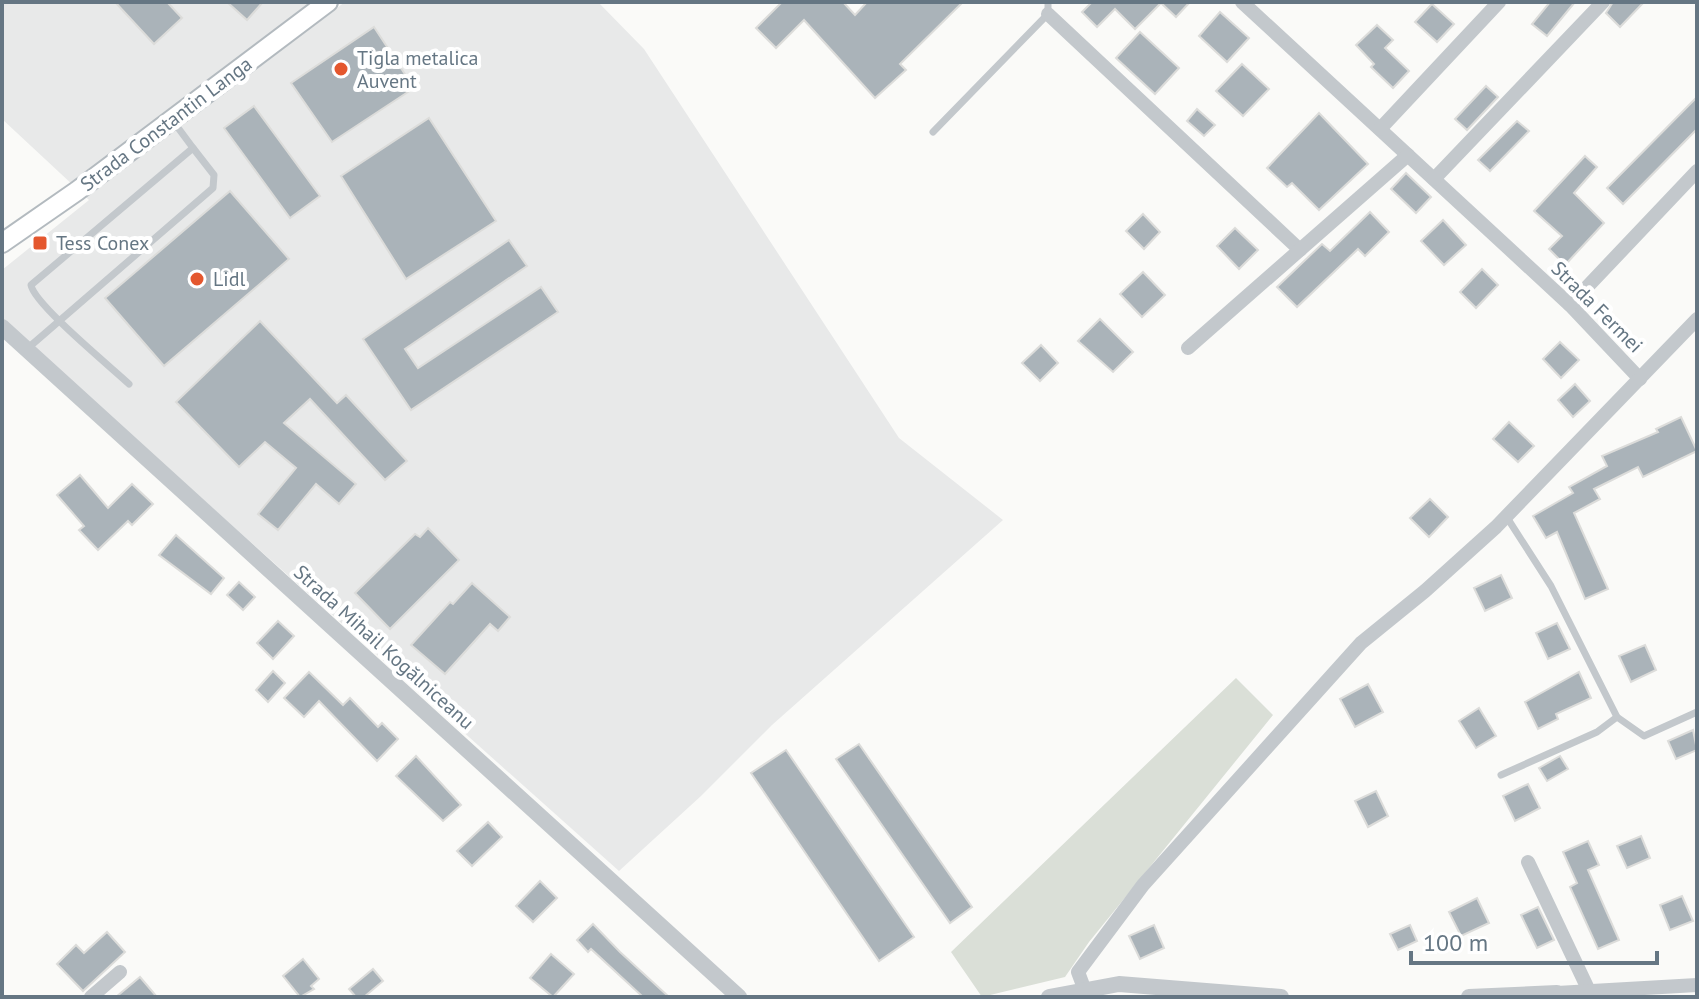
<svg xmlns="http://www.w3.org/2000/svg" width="1699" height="999" viewBox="0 0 1699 999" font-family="'PT Sans',sans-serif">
	<rect width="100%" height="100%" fill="#fafaf8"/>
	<!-- built -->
	<path fill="#e8e9e9" d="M2,2H315L330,13L345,2H598L644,49L899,438L1003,520L772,725L701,796L619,871L2,320V270L89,200L2,119Z"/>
	<!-- green -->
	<path fill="#dadfd7" d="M1236,678L1273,715L1089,942L1065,977L982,997L951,952Z"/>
	<!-- building -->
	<g fill="#aab3b9" stroke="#dcdcda" stroke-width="2">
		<path d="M115,2H167L182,18L154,44Z"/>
		<path d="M227,2H263L247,20Z"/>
		<path d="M782,2H843L855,15L867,2H963L900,64L906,70L875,98L804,20L776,48L756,28Z"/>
		<path d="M1092,2H1190L1176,17L1161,3L1135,29L1115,9L1097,27L1082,12Z"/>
		<path d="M1550,2H1575L1547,36L1532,24Z"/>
		<path d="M1613,2H1644L1620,27L1606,13Z"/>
		<path d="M1432,4L1454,24L1437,42L1415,22Z"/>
		<path d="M1220,12L1249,38L1227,62L1199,36Z"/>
		<path d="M1377,25L1393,40L1385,48L1409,71L1393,88L1371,67L1374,64L1356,45Z"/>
		<path d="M374,27L414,88L332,142L291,83Z"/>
		<path d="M1140,32L1179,68L1155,94L1116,58Z"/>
		<path d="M1242,64L1269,89L1243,116L1216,91Z"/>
		<path d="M1486,86L1498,97L1467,130L1455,119Z"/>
		<path d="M1697,97V129L1623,204L1607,188Z"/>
		<path d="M254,106L320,196L290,218L224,128Z"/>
		<path d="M1197,109L1215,125L1204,136L1187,121Z"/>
		<path d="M1319,113L1368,164L1319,210L1292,183L1287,187L1267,168Z"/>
		<path d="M429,118L496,221L406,279L341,176Z"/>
		<path d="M1517,121L1529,131L1490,171L1478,160Z"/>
		<path d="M1585,156L1597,167L1574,193L1604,223L1565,265L1549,249L1562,236L1534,211Z"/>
		<path d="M1406,173L1431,197L1416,213L1391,189Z"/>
		<path d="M230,191L289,259L164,366L105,298Z"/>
		<path d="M1370,212L1389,232L1365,256L1358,249L1297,307L1277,287L1322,244L1330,251Z"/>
		<path d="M1143,214L1160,232L1144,249L1126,231Z"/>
		<path d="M1443,220L1466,245L1444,265L1421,241Z"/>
		<path d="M1235,228L1258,250L1239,269L1217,246Z"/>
		<path d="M509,240L527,266L405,349L418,368L541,287L558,312L411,410L363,339Z"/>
		<path d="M1482,269L1498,285L1476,308L1460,292Z"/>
		<path d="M1143,272L1165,295L1142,317L1120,294Z"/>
		<path d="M1100,319L1133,352L1113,372L1078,341Z"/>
		<path d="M260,321L337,403L346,395L407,461L385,480L310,399L284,423L356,484L339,504L316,484L278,530L258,514L296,468L265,442L239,467L176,402Z"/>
		<path d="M1560,342L1579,360L1561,378L1543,359Z"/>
		<path d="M1041,345L1058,363L1040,381L1022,363Z"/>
		<path d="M1575,384L1590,401L1573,417L1558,400Z"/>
		<path d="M1681,417L1697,451L1643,477L1638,467L1594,489L1600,499L1574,513L1608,589L1585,599L1557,532L1546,538L1533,516L1573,493L1569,487L1607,466L1602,456L1658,432L1656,429Z"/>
		<path d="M1509,422L1534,446L1518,462L1493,439Z"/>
		<path d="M80,475L108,508L132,484L153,504L132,525L128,521L98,550L79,530L84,526L57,495Z"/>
		<path d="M1430,499L1448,517L1429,537L1410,518Z"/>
		<path d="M428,528L459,560L390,629L355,593L415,534L420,537Z"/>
		<path d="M176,535L224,578L211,594L159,555Z"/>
		<path d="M1501,575L1512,598L1485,611L1474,588Z"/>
		<path d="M239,582L255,597L243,610L227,595Z"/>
		<path d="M472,583L510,617L498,631L490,624L445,674L411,645L450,602L453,604Z"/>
		<path d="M278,621L294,636L273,659L257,643Z"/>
		<path d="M1557,623L1570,649L1548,659L1536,633Z"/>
		<path d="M1645,645L1656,670L1631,682L1619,656Z"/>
		<path d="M273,671L285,683L268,702L256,690Z"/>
		<path d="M309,672L343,705L350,698L378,727L382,723L398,739L377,761L319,701L304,717L284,698Z"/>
		<path d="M1579,672L1591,698L1556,714L1558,719L1538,729L1525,702Z"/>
		<path d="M1368,684L1383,712L1355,727L1340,699Z"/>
		<path d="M1479,708L1496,736L1476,748L1459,721Z"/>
		<path d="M1693,730L1697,750L1676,759L1668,741Z"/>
		<path d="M859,744L972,907L950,923L836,759Z"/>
		<path d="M786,750L914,937L879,961L751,773Z"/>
		<path d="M416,756L461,805L443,821L396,776Z"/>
		<path d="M1560,756L1568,769L1547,781L1539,768Z"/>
		<path d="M1528,784L1540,808L1515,821L1503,796Z"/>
		<path d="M1376,791L1388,816L1368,827L1355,801Z"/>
		<path d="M488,822L502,837L472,866L457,851Z"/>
		<path d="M1641,836L1650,858L1627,868L1617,846Z"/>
		<path d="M1588,841L1599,865L1588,870L1619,940L1598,949L1570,887L1577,883L1563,852Z"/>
		<path d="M540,881L557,898L533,922L516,906Z"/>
		<path d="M1682,896L1693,921L1670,930L1660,905Z"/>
		<path d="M1477,898L1489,923L1461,936L1449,912Z"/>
		<path d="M1538,907L1554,940L1537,948L1521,915Z"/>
		<path d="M593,924L620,952L669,997H643L591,949L588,952L577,940Z"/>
		<path d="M1154,925L1164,948L1140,959L1129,936Z"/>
		<path d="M1410,925L1417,941L1398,950L1390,934Z"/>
		<path d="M107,932L125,952L83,991L57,964L76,945L84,953Z"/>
		<path d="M551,954L574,974L553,997L530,978Z"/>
		<path d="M303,959L319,979L311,986L314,989L300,997L283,976Z"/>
		<path d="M373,969L383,981L364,997H356L349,989Z"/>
		<path d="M140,977L157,997H116Z"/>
	</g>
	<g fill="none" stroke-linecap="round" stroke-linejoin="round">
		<!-- secondary casing -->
		<g stroke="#b3babf" stroke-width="22">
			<path id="secondary" d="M2,243L77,191L328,2"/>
		</g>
		<!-- service -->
		<g stroke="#c3c8cc" stroke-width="7">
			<path d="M173,121L193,148"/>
			<path d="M933,132L1048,14V2"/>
			<path d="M28,348L213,188L214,175L193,148L31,285C34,304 111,367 129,384"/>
			<path d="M1506,516L1551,586L1617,717L1644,736L1697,712"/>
			<path d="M1501,775L1597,732L1617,717"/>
		</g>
		<!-- minor -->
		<g stroke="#c3c8cc" stroke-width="14">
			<path d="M1242,2L1570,305L1640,379"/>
			<path d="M1048,14L1300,250"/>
			<path d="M1380,129L1499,2"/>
			<path d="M1434,179L1603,2"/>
			<path d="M1570,305L1697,171"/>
			<path d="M1188,348L1408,155"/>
			<path d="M1528,862L1589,991"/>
			<path d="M1084,988L1078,972L1143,885L1361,643L1425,591L1496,527L1697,319"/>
			<path d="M1557,993L1697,985"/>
			<path d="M91,997L120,972"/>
		</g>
		<!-- tertiary -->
		<g stroke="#c3c8cc" stroke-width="16">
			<path d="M2,327L739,997"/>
			<path d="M1049,997L1119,984L1281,997"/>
			<path d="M1469,997L1557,993L1562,997"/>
		</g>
		<!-- secondary -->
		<use href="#secondary" stroke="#fff" stroke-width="18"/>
	</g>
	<!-- markers -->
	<g fill="#e4572e" stroke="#fff" stroke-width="3">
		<circle cx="341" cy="69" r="8"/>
		<rect x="32" y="235" width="16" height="16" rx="4"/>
		<circle cx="197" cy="279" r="8"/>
	</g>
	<g text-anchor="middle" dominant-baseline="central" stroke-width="8" stroke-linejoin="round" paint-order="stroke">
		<!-- poi labels -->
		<g font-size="20" fill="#657683" stroke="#fff" text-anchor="start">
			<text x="357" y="58">Tigla metalica<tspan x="357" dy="23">Auvent</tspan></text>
			<text x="56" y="243">Tess Conex</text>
			<text x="213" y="279">Lidl</text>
		</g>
		<!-- street labels -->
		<g font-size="20" fill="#657683" stroke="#fff">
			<text transform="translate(166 124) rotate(-37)">Strada Constantin Langa</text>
			<text transform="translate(1597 307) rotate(45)">Strada Fermei</text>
			<text transform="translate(384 647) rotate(42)">Strada Mihail Kogălniceanu</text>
		</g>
	</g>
	<!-- border -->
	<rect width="1699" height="999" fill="none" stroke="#657683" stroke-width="8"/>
	<!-- scale -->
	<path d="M1411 951v12h246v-12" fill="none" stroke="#657683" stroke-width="4"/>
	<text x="1423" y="951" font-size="24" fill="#657683" stroke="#ffffff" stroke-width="6" paint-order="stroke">100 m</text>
</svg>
